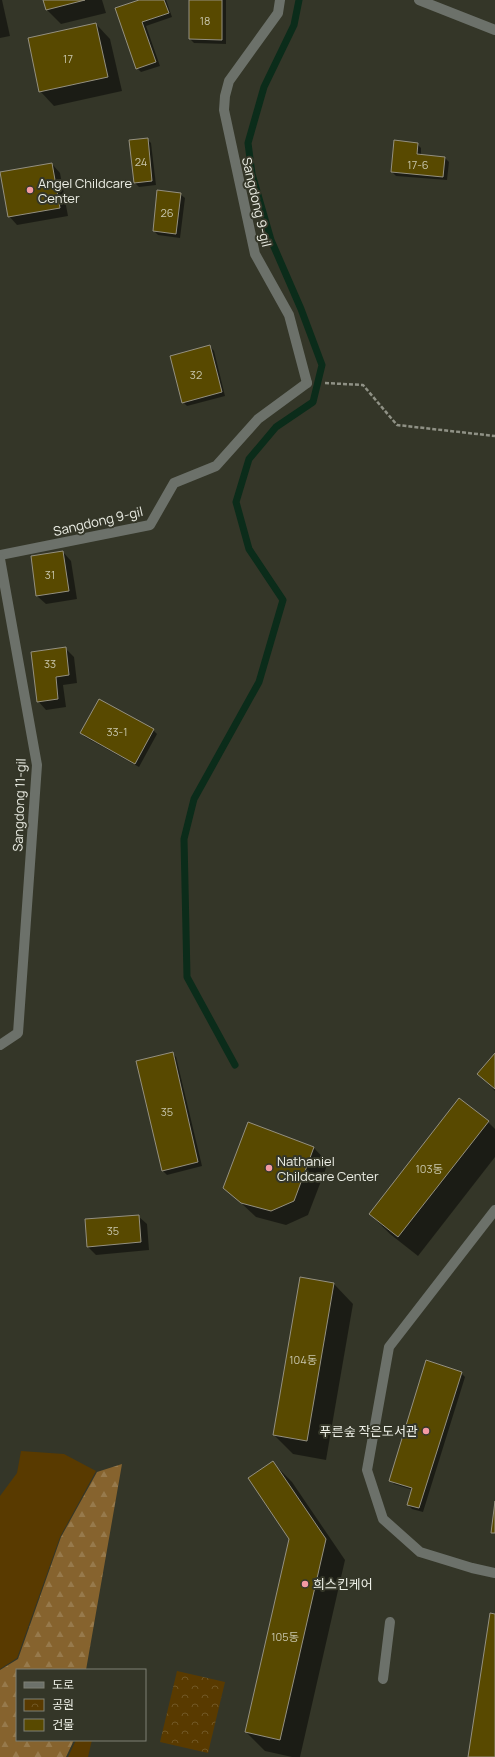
<svg xmlns="http://www.w3.org/2000/svg" width="495" height="1757" viewBox="0 0 495 1757" font-family="Manrope,'Noto Sans KR',sans-serif">
	<defs>
		<pattern id="forest-firs" width="22" height="20" patternUnits="userSpaceOnUse"><rect width="22" height="20" fill="#86632e"/><path d="M5 1l3.5 6h-7zM16 11l3.5 6h-7z" fill="#977a4c"/></pattern>
		<pattern id="park-crowns" width="20" height="18" patternUnits="userSpaceOnUse"><rect width="20" height="18" fill="#593a00"/><path d="M2 6a3 3 0 1 1 6 0M12 15a3 3 0 1 1 6 0" fill="none" stroke="#715725"/></pattern>
	</defs>
	<rect width="100%" height="100%" fill="#343628"/>
	<!-- grass -->
	<g fill="#593a00">
		<path d="M21,1451L64,1454L96,1471L60,1537L17,1658L0,1669V1496L17,1473Z"/>
		<path d="M76,1740H92L88,1757H68Z"/>
	</g>
	<!-- forest -->
	<path fill="url(#forest-firs)" d="M122,1464L86,1670H17V1740H74L66,1757H0V1670L18,1659L61,1537L97,1472Z"/>
	<!-- park -->
	<path fill="url(#park-crowns)" d="M177,1671L225,1682L208,1753L160,1742Z"/>
	<!-- shadow -->
	<g fill="#0007">
		<path d="M0,0H2L10,36L0,38Z"/>
		<path d="M44,0H102L106,13L61,24L47,10Z"/>
		<path d="M142,0H166L172,17L146,26L160,66L141,72L137,68Z"/>
		<path d="M190,0H226V44L194,43L190,39Z"/>
		<path d="M96,24L110,39L122,91L54,106L40,91Z"/>
		<path d="M147,139L151,143L156,185L139,187L135,183L130,141Z"/>
		<path d="M417,144L421,148V155L445,158L449,162L447,180L396,176L392,172Z"/>
		<path d="M52,164L60,173L68,216L17,225L9,216Z"/>
		<path d="M180,194L185,198L180,238L158,235L154,231Z"/>
		<path d="M210,346L214,351L225,396L187,406L183,402Z"/>
		<path d="M63,552L71,561L77,599L46,604L37,596Z"/>
		<path d="M65,648L74,657L77,683L63,685L66,707L46,710L38,701Z"/>
		<path d="M153,730L157,734L139,767L85,737L81,733Z"/>
		<path d="M172,1053L176,1057L202,1166L167,1175L163,1171Z"/>
		<path d="M495,1054V1091L479,1074Z"/>
		<path d="M488,1122L495,1129V1157L418,1256L390,1234L370,1214Z"/>
		<path d="M249,1124L314,1148L328,1163L308,1215L286,1225L256,1217L225,1188Z"/>
		<path d="M138,1216L147,1224L149,1250L96,1255L87,1246Z"/>
		<path d="M334,1284L353,1304L326,1460L293,1454L274,1435Z"/>
		<path d="M461,1373L465,1377L423,1512L412,1509L408,1505L413,1490L394,1484L390,1480Z"/>
		<path d="M273,1463L292,1482L345,1560L300,1757H292L265,1751L246,1732L290,1539Z"/>
	</g>
	<g fill="none" stroke-linecap="round" stroke-linejoin="round">
		<!-- stream -->
		<path stroke="#0b2c1a" stroke-width="7" d="M235,1065L187,977L184,839L194,799L259,682L283,600L249,549L236,502L249,459L276,427L313,402L322,365L301,309L271,240L252,174L248,143L264,87L294,25L299,0"/>
	</g>
	<!-- building -->
	<g fill="#584900" stroke="#949080">
		<path d="M43,0H85L46,10Z"/>
		<path d="M139,0H164L169,13L142,22L156,62L136,69L115,8Z"/>
		<path d="M189,0H222V40L189,39Z"/>
		<path d="M96,23L108,77L39,92L28,38Z"/>
		<path d="M148,138L152,181L134,183L129,140Z"/>
		<path d="M394,140L418,143L417,154L445,157L443,177L391,172Z"/>
		<path d="M52,163L60,208L8,217L0,172Z"/>
		<path d="M157,190L181,193L176,234L153,231Z"/>
		<path d="M210,345L222,392L182,403L170,356Z"/>
		<path d="M63,551L69,591L36,596L31,556Z"/>
		<path d="M66,647L69,675L56,677L58,699L37,702L31,652Z"/>
		<path d="M99,699L154,729L135,764L80,733Z"/>
		<path d="M173,1052L198,1162L162,1171L136,1061Z"/>
		<path d="M495,1053V1089L477,1074Z"/>
		<path d="M459,1098L489,1121L398,1237L369,1214Z"/>
		<path d="M248,1122L314,1147L294,1201L271,1211L241,1203L223,1188Z"/>
		<path d="M139,1215L141,1242L87,1247L85,1219Z"/>
		<path d="M300,1277L334,1283L307,1441L273,1435Z"/>
		<path d="M426,1360L462,1372L419,1508L407,1505L412,1488L389,1481Z"/>
		<path d="M273,1461L326,1539L280,1740L245,1732L289,1539L248,1478Z"/>
		<path d="M495,1501V1533H491Z"/>
		<path d="M490,1613L495,1614V1757H468Z"/>
	</g>
	<g fill="none" stroke-linecap="round" stroke-linejoin="round">
		<!-- path -->
		<path stroke="#8f9185" stroke-width="2.5" stroke-dasharray="4 2" stroke-linecap="butt" d="M325,383L363,385L397,425L495,436"/>
		<!-- lane -->
		<g stroke="#6c716a" stroke-width="10">
			<path d="M280,0L278,13L229,81L225,96L224,110L255,254L289,315L307,383"/>
			<path d="M495,1210L389,1347L367,1470L383,1519L420,1552L472,1568L495,1573"/>
			<path d="M383,1679L390,1622"/>
		</g>
		<!-- street -->
		<g stroke="#6c716a" stroke-width="10">
			<path d="M419,0L495,30"/>
			<path d="M0,555L150,525L174,483L216,466L258,419L307,383"/>
			<path d="M0,559L37,765L18,1033L0,1045"/>
		</g>
	</g>
	<!-- markers -->
	<g fill="#f49aa3" stroke="#343628" stroke-width="1.5">
		<circle cx="30" cy="190" r="4"/>
		<circle cx="269" cy="1168" r="4"/>
		<circle cx="426" cy="1431" r="4"/>
		<circle cx="305" cy="1584" r="4"/>
	</g>
	<g text-anchor="middle" dominant-baseline="central" stroke-width="4" stroke-linejoin="round" paint-order="stroke">
		<!-- number labels -->
		<g font-size="11" fill="#c8c6ac">
			<text x="205" y="20">18</text>
			<text x="68" y="58">17</text>
			<text x="141" y="161">24</text>
			<text x="418" y="164">17-6</text>
			<text x="167" y="212">26</text>
			<text x="196" y="374">32</text>
			<text x="50" y="574">31</text>
			<text x="50" y="663">33</text>
			<text x="117" y="731">33-1</text>
			<text x="167" y="1111">35</text>
			<text x="429" y="1168">103동</text>
			<text x="113" y="1230">35</text>
			<text x="303" y="1359">104동</text>
			<text x="285" y="1636">105동</text>
		</g>
		<!-- poi labels -->
		<g font-size="13" fill="#edefe6" stroke="#343628" text-anchor="start">
			<text x="38" y="183">Angel Childcare<tspan x="38" dy="15">Center</tspan></text>
			<text x="277" y="1161">Nathaniel<tspan x="277" dy="15">Childcare Center</tspan></text>
			<text x="418" y="1431" text-anchor="end">푸른숲 작은도서관</text>
			<text x="313" y="1584">희스킨케어</text>
		</g>
		<!-- street labels -->
		<g font-size="13" fill="#edefe6" stroke="#343628">
			<text transform="translate(257 202) rotate(77)">Sangdong 9-gil</text>
			<text transform="translate(98 521) rotate(-13)">Sangdong 9-gil</text>
			<text transform="translate(19 805) rotate(-88)">Sangdong 11-gil</text>
		</g>
	</g>
	<!-- legend -->
	<rect x="16" y="1669" width="130" height="72" fill="#343628" stroke="#7e8074"/>
	<rect x="24" y="1682" width="20" height="6" fill="#6c716a" stroke="#7e8074"/>
	<text x="52" y="1689" font-size="12" fill="#edefe6">도로</text>
	<rect x="24" y="1699" width="20" height="12" fill="url(#park-crowns)" stroke="#7e8074"/>
	<text x="52" y="1709" font-size="12" fill="#edefe6">공원</text>
	<rect x="24" y="1719" width="20" height="12" fill="#584900" stroke="#7e8074"/>
	<text x="52" y="1729" font-size="12" fill="#edefe6">건물</text>
</svg>
